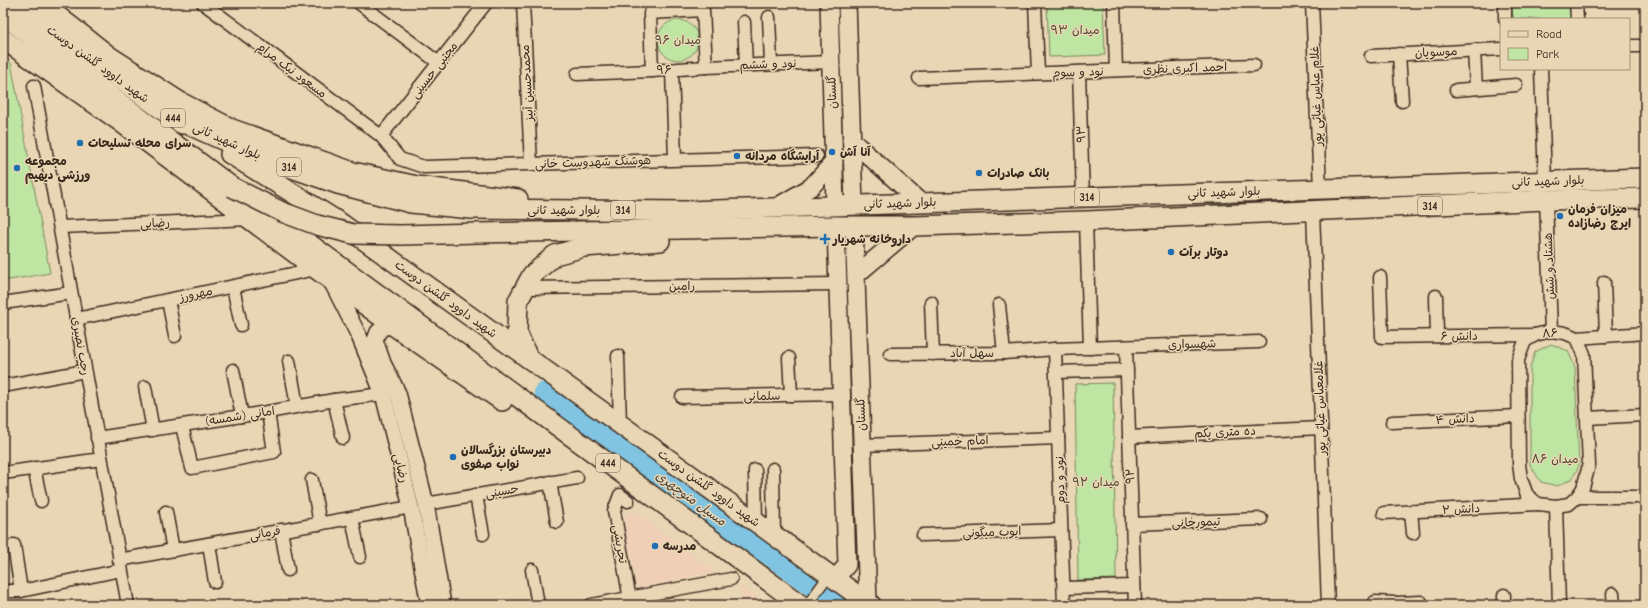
<svg xmlns="http://www.w3.org/2000/svg" width="1648" height="608" viewBox="0 0 1648 608" font-family="'Comic Neue','Playpen Sans Arabic',sans-serif">
	<rect width="100%" height="100%" fill="#e8d6b4"/>
	<filter id="ink" filterUnits="userSpaceOnUse"><feTurbulence type="fractalNoise" baseFrequency=".025" numOctaves="2"/><feDisplacementMap in="SourceGraphic" scale="8" xChannelSelector="R" yChannelSelector="G"/><feConvolveMatrix kernelMatrix="1 2 1 2 8 2 1 2 1" color-interpolation-filters="sRGB"/></filter>
	<g filter="url(#ink)">
		<!-- built -->
		<g fill="#efd0b7">
			<path d="M633,509L715,572L638,589L623,520Z"/>
			<path d="M738,584L766,605H743Z"/>
		</g>
		<!-- green -->
		<g fill="#bee5a1" stroke="#7c8860">
			<path d="M1047,3H1103L1105,55L1049,57Z"/>
			<path d="M1513,3H1571L1572,13L1570,19H1514L1512,12Z"/>
			<circle cx="678" cy="40" r="20"/>
			<path d="M3,57L11,63L50,273L3,281Z"/>
			<path d="M1551,344L1568,351L1575,367L1579,466L1572,479L1557,486L1541,482L1530,465V368L1535,352Z"/>
			<path d="M1113,383L1116,579L1078,580L1075,384Z"/>
		</g>
		<g fill="none" stroke-linecap="round" stroke-linejoin="round">
			<!-- river -->
			<path stroke="#81c4e2" stroke-width="22" d="M545,393L837,603"/>
			<!-- pedestrian casing -->
			<g stroke="#3b2a1e" stroke-width="12">
				<path id="pedestrian" d="M807,605L829,575"/>
			</g>
			<!-- minor casing -->
			<g stroke="#3b2a1e" stroke-width="15">
				<g id="minor">
					<path d="M203,3L381,136L400,159L424,167L817,156"/>
					<path d="M359,3L439,63"/>
					<path d="M523,3L531,164"/>
					<path d="M1035,3L1038,73"/>
					<path d="M1114,3L1116,70"/>
					<path d="M1312,3L1320,189"/>
					<path d="M1505,3V19"/>
					<path d="M1576,3L1577,19"/>
					<path d="M703,10L706,67L652,71L650,13Z"/>
					<path d="M769,17L771,64"/>
					<path d="M744,22L746,65"/>
					<path d="M1629,46H1645"/>
					<path d="M1474,50L1476,88"/>
					<path d="M1399,54L1402,101"/>
					<path d="M1371,56L1501,49"/>
					<path d="M706,67L831,62"/>
					<path d="M1541,69L1545,181"/>
					<path d="M672,70L675,159"/>
					<path d="M1079,72L1083,197"/>
					<path d="M577,74L652,71"/>
					<path d="M919,78L1254,65"/>
					<path d="M34,86L128,605"/>
					<path d="M1456,90L1516,85"/>
					<path d="M381,136L486,3"/>
					<path d="M1546,200L1551,331"/>
					<path d="M1313,211L1328,605"/>
					<path d="M1086,221L1090,348"/>
					<path d="M60,227L250,219"/>
					<path d="M1380,277L1382,337L1535,335"/>
					<path d="M1604,282L1606,336"/>
					<path d="M233,287L241,325"/>
					<path d="M525,288L838,284"/>
					<path d="M1436,296L1437,336"/>
					<path d="M168,300L175,336"/>
					<path d="M931,302L933,354"/>
					<path d="M3,303L71,293"/>
					<path d="M999,305L1004,353"/>
					<path d="M76,319L316,269"/>
					<path d="M1551,331L1565,333L1577,338L1584,354L1589,465L1583,488L1577,497L1569,504L1556,506L1538,504L1527,495L1521,479L1519,464L1518,360L1525,341L1535,335Z"/>
					<path d="M1577,338L1645,333"/>
					<path d="M1126,347L1135,605"/>
					<path d="M1055,349L1064,605"/>
					<path d="M890,354L1004,353L1055,349L1259,342"/>
					<path d="M618,356L620,425"/>
					<path d="M789,358L791,395"/>
					<path d="M289,361L297,406"/>
					<path d="M233,370L242,416"/>
					<path d="M1056,372L1127,370"/>
					<path d="M3,386L85,371"/>
					<path d="M145,387L153,430"/>
					<path d="M682,397L842,394"/>
					<path d="M334,400L343,438"/>
					<path d="M1587,418L1645,415"/>
					<path d="M1392,422L1518,416"/>
					<path d="M182,426L192,468L274,452L268,412"/>
					<path d="M1129,437L1321,428"/>
					<path d="M97,438L268,412L334,400L383,394"/>
					<path d="M862,445L1058,438"/>
					<path d="M34,468L41,501"/>
					<path d="M773,469L774,535"/>
					<path d="M755,470L756,522"/>
					<path d="M3,473L101,459"/>
					<path d="M312,480L320,524"/>
					<path d="M550,482L557,522"/>
					<path d="M476,495L483,534"/>
					<path d="M1577,497H1645"/>
					<path d="M628,501L620,495L614,511L631,605"/>
					<path d="M426,504L577,478"/>
					<path d="M1556,506L1559,605"/>
					<path d="M1411,511L1413,533"/>
					<path d="M166,512L173,550"/>
					<path d="M1384,513L1538,504"/>
					<path d="M352,518L360,557"/>
					<path d="M1132,524L1261,519"/>
					<path d="M281,530L288,570"/>
					<path d="M923,535L1061,530"/>
					<path d="M209,544L215,582"/>
					<path d="M14,545L21,591"/>
					<path d="M119,560L411,507"/>
					<path d="M532,570L538,605"/>
					<path d="M1064,588L1134,586"/>
					<path d="M3,591H21L121,570"/>
					<path d="M1613,594L1614,605"/>
					<path d="M1504,595V605"/>
					<path d="M1375,602L1396,603"/>
					<path d="M591,605L731,579"/>
					<path d="M1397,605L1396,603L1421,602"/>
				</g>
			</g>
			<!-- tertiary casing -->
			<g stroke="#3b2a1e" stroke-width="18">
				<g id="tertiary">
					<path d="M331,281L359,336L383,394L411,507L429,605"/>
					<path d="M394,326L384,327L378,332L375,340L383,363L398,393L426,504L443,605"/>
				</g>
			</g>
			<!-- secondary casing -->
			<g stroke="#3b2a1e" stroke-width="20">
				<g id="secondary">
					<path d="M829,3L835,205"/>
					<path d="M847,3L854,205"/>
					<path d="M851,140L920,202"/>
					<path d="M775,208L811,187L834,162"/>
					<path d="M854,226L868,602"/>
					<path d="M856,275L914,226"/>
					<path d="M835,579L847,565L836,226"/>
				</g>
			</g>
			<!-- primary casing -->
			<g stroke="#3b2a1e" stroke-width="22">
				<g id="primary">
					<path d="M14,3L182,124"/>
					<path d="M41,3L109,56L180,102L232,129L353,172L417,186L518,199"/>
					<path d="M3,15L232,187L801,605"/>
					<path d="M3,39L118,120L316,269L394,326L502,401"/>
					<path d="M171,117L263,158L338,184L411,203L471,209L686,211L1645,178"/>
					<path d="M230,154L339,222L871,605"/>
					<path d="M479,233L836,226H914L1086,221L1546,200L1645,198"/>
					<path d="M528,358L517,332L518,301L532,275L555,255L584,247L660,241"/>
				</g>
			</g>
			<!-- pedestrian -->
			<use href="#pedestrian" stroke="#e8d6b4" stroke-width="9"/>
			<!-- minor -->
			<use href="#minor" stroke="#e8d6b4" stroke-width="12"/>
			<!-- tertiary -->
			<use href="#tertiary" stroke="#e8d6b4" stroke-width="15"/>
			<!-- secondary -->
			<use href="#secondary" stroke="#e8d6b4" stroke-width="17"/>
			<!-- primary -->
			<use href="#primary" stroke="#e8d6b4" stroke-width="19"/>
			<!-- primary-bridge casing -->
			<g stroke="#3b2a1e" stroke-width="22" stroke-linecap="butt">
				<path id="primary-bridge" d="M232,187L282,212L317,225L353,234L401,235L479,233"/>
			</g>
			<!-- primary-bridge -->
			<use href="#primary-bridge" stroke="#e8d6b4" stroke-width="19"/>
		</g>
	</g>
	<!-- markers -->
	<g fill="#1f6fb2" stroke="#e8d6b4" stroke-width="1.5">
		<circle cx="80" cy="143" r="4"/>
		<circle cx="832" cy="152" r="4"/>
		<circle cx="737" cy="156" r="4"/>
		<circle cx="17" cy="168" r="4"/>
		<circle cx="979" cy="173" r="4"/>
		<circle cx="1560" cy="216" r="4"/>
		<path d="M823 233h4v4h4v4h-4v4h-4v-4h-4v-4h4z"/>
		<circle cx="1171" cy="252" r="4"/>
		<circle cx="453" cy="457" r="4"/>
		<circle cx="655" cy="546" r="4"/>
	</g>
	<g text-anchor="middle" dominant-baseline="central" stroke-width="3" stroke-linejoin="round" paint-order="stroke">
		<!-- shield labels -->
		<g fill="#e8d6b4" stroke="#6f5e4b" stroke-width="1">
			<rect x="161" y="109" width="24" height="18" rx="3"/>
			<rect x="277" y="158" width="24" height="18" rx="3"/>
			<rect x="1075" y="188" width="24" height="18" rx="3"/>
			<rect x="1418" y="197" width="24" height="18" rx="3"/>
			<rect x="611" y="201" width="24" height="18" rx="3"/>
			<rect x="596" y="454" width="24" height="18" rx="3"/>
		</g>
		<g font-size="11" font-weight="bold" fill="#3b2a1e">
			<text x="173" y="118">444</text>
			<text x="289" y="167">314</text>
			<text x="1087" y="197">314</text>
			<text x="1430" y="206">314</text>
			<text x="623" y="210">314</text>
			<text x="608" y="463">444</text>
		</g>
		<!-- park labels -->
		<g font-size="12" fill="#4f4632" stroke="#e8d6b4">
			<text x="1075" y="30">میدان ۹۳</text>
			<text x="678" y="40">میدان ۹۶</text>
			<text x="1555" y="459">میدان ۸۶</text>
			<text x="1096" y="482">میدان ۹۲</text>
		</g>
		<!-- street labels -->
		<g font-size="12" fill="#3b2a1e" stroke="#e8d6b4">
			<text transform="translate(1436 52) rotate(-3)">موسویان</text>
			<text transform="translate(98 64) rotate(36)">شهید داوود گلشن دوست</text>
			<text transform="translate(768 64) rotate(-2)">نود و ششم</text>
			<text transform="translate(1185 68) rotate(-2)">احمد اکبری نظری</text>
			<text transform="translate(292 70) rotate(37)">مسعود نیک مرام</text>
			<text transform="translate(434 70) rotate(-52)">مجتبی حسینی</text>
			<text x="664" y="70">۹۶</text>
			<text transform="translate(1078 72) rotate(-2)">نود و سوم</text>
			<text transform="translate(527 83) rotate(-93)">محمدحسین آبیز</text>
			<text transform="translate(832 92) rotate(-92)">گلستان</text>
			<text transform="translate(1316 96) rotate(-92)">غلام عباس غیاثی ‌پور</text>
			<text transform="translate(1081 134) rotate(-92)">۹۳</text>
			<text transform="translate(227 141) rotate(24)">بلوار شهید ثانی</text>
			<text transform="translate(593 162) rotate(-2)">هوشنگ شهدوست خانی</text>
			<text transform="translate(1548 181) rotate(-2)">بلوار شهید ثانی</text>
			<text transform="translate(1224 192) rotate(-2)">بلوار شهید ثانی</text>
			<text transform="translate(900 203) rotate(-2)">بلوار شهید ثانی</text>
			<text x="564" y="210">بلوار شهید ثانی</text>
			<text transform="translate(155 223) rotate(-3)">رضایی</text>
			<text transform="translate(1549 266) rotate(-92)">هشتاد و شش</text>
			<text transform="translate(682 286) rotate(-1)">رامین</text>
			<text transform="translate(196 294) rotate(-12)">مهرورز</text>
			<text transform="translate(446 299) rotate(36)">شهید داوود گلشن دوست</text>
			<text transform="translate(1550 333) rotate(-4)">۸۶</text>
			<text transform="translate(1459 336) rotate(-1)">دانش ۶</text>
			<text transform="translate(1192 344) rotate(-2)">شهسواری</text>
			<text transform="translate(81 346) rotate(80)">رجب نصیری</text>
			<text x="972" y="353">سهل آباد</text>
			<text transform="translate(762 396) rotate(-1)">سلمانی</text>
			<text transform="translate(1320 408) rotate(-92)">غلامعباس غیاثی پور</text>
			<text transform="translate(861 414) rotate(-92)">گلستان</text>
			<text transform="translate(240 416) rotate(-9)">امانی (شمسه)</text>
			<text transform="translate(1455 419) rotate(-3)">دانش ۴</text>
			<text transform="translate(1225 432) rotate(-3)">ده متری یکم</text>
			<text transform="translate(960 441) rotate(-2)">امام خمینی</text>
			<text transform="translate(401 468) rotate(76)">رضایی</text>
			<text transform="translate(1130 476) rotate(-92)">۹۲</text>
			<text transform="translate(1060 480) rotate(-92)">نود و دوم</text>
			<text transform="translate(709 488) rotate(36)">شهید داوود گلشن دوست</text>
			<text transform="translate(502 491) rotate(-10)">حسینی</text>
			<text transform="translate(1461 509) rotate(-3)">دانش ۲</text>
			<text transform="translate(1196 522) rotate(-2)">تیمورخانی</text>
			<text transform="translate(992 532) rotate(-2)">ایوب میگونی</text>
			<text transform="translate(265 533) rotate(-10)">فرمانی</text>
			<text transform="translate(620 544) rotate(80)">تجریشی</text>
		</g>
		<!-- poi labels -->
		<g font-size="12" font-weight="bold" fill="#3b2a1e" stroke="#e8d6b4" text-anchor="start">
			<text x="88" y="143">سرای محله تسلیحات</text>
			<text x="840" y="152">آنا آش</text>
			<text x="745" y="156">آرایشگاه مردانه</text>
			<text x="25" y="161">مجموعه<tspan x="25" dy="14">ورزشی دیهیم</tspan></text>
			<text x="987" y="173">بانک صادرات</text>
			<text x="1568" y="209">میزان فرمان<tspan x="1568" dy="14">ایرج رضازاده</tspan></text>
			<text x="833" y="239">داروخانه شهریار</text>
			<text x="1179" y="252">دوتار برآت</text>
			<text x="461" y="450">دبیرستان بزرگسالان<tspan x="461" dy="14">نواب صفوی</tspan></text>
			<text x="663" y="546">مدرسه</text>
		</g>
		<!-- water labels -->
		<g font-size="13" font-style="italic" fill="#46413b" stroke="#e8d6b4">
			<text transform="translate(691 498) rotate(36)">مسیل منوچهری</text>
		</g>
	</g>
	<!-- margin -->
	<rect width="1648" height="608" fill="none" stroke="#e8d6b4" stroke-width="16"/>
	<rect x="8" y="8" width="1632" height="592" fill="none" stroke="#3b2a1e" stroke-width="1.5" filter="url(#ink)"/>
	<!-- legend -->
	<rect x="1500" y="18" width="130" height="52" fill="#e8d6b4" stroke="#a39178"/>
	<rect x="1508" y="31" width="20" height="6" fill="#e8d6b4" stroke="#a39178"/>
	<text x="1536" y="38" font-size="12" fill="#3b2a1e">Road</text>
	<rect x="1508" y="48" width="20" height="12" fill="#bee5a1" stroke="#a39178"/>
	<text x="1536" y="58" font-size="12" fill="#3b2a1e">Park</text>
</svg>
